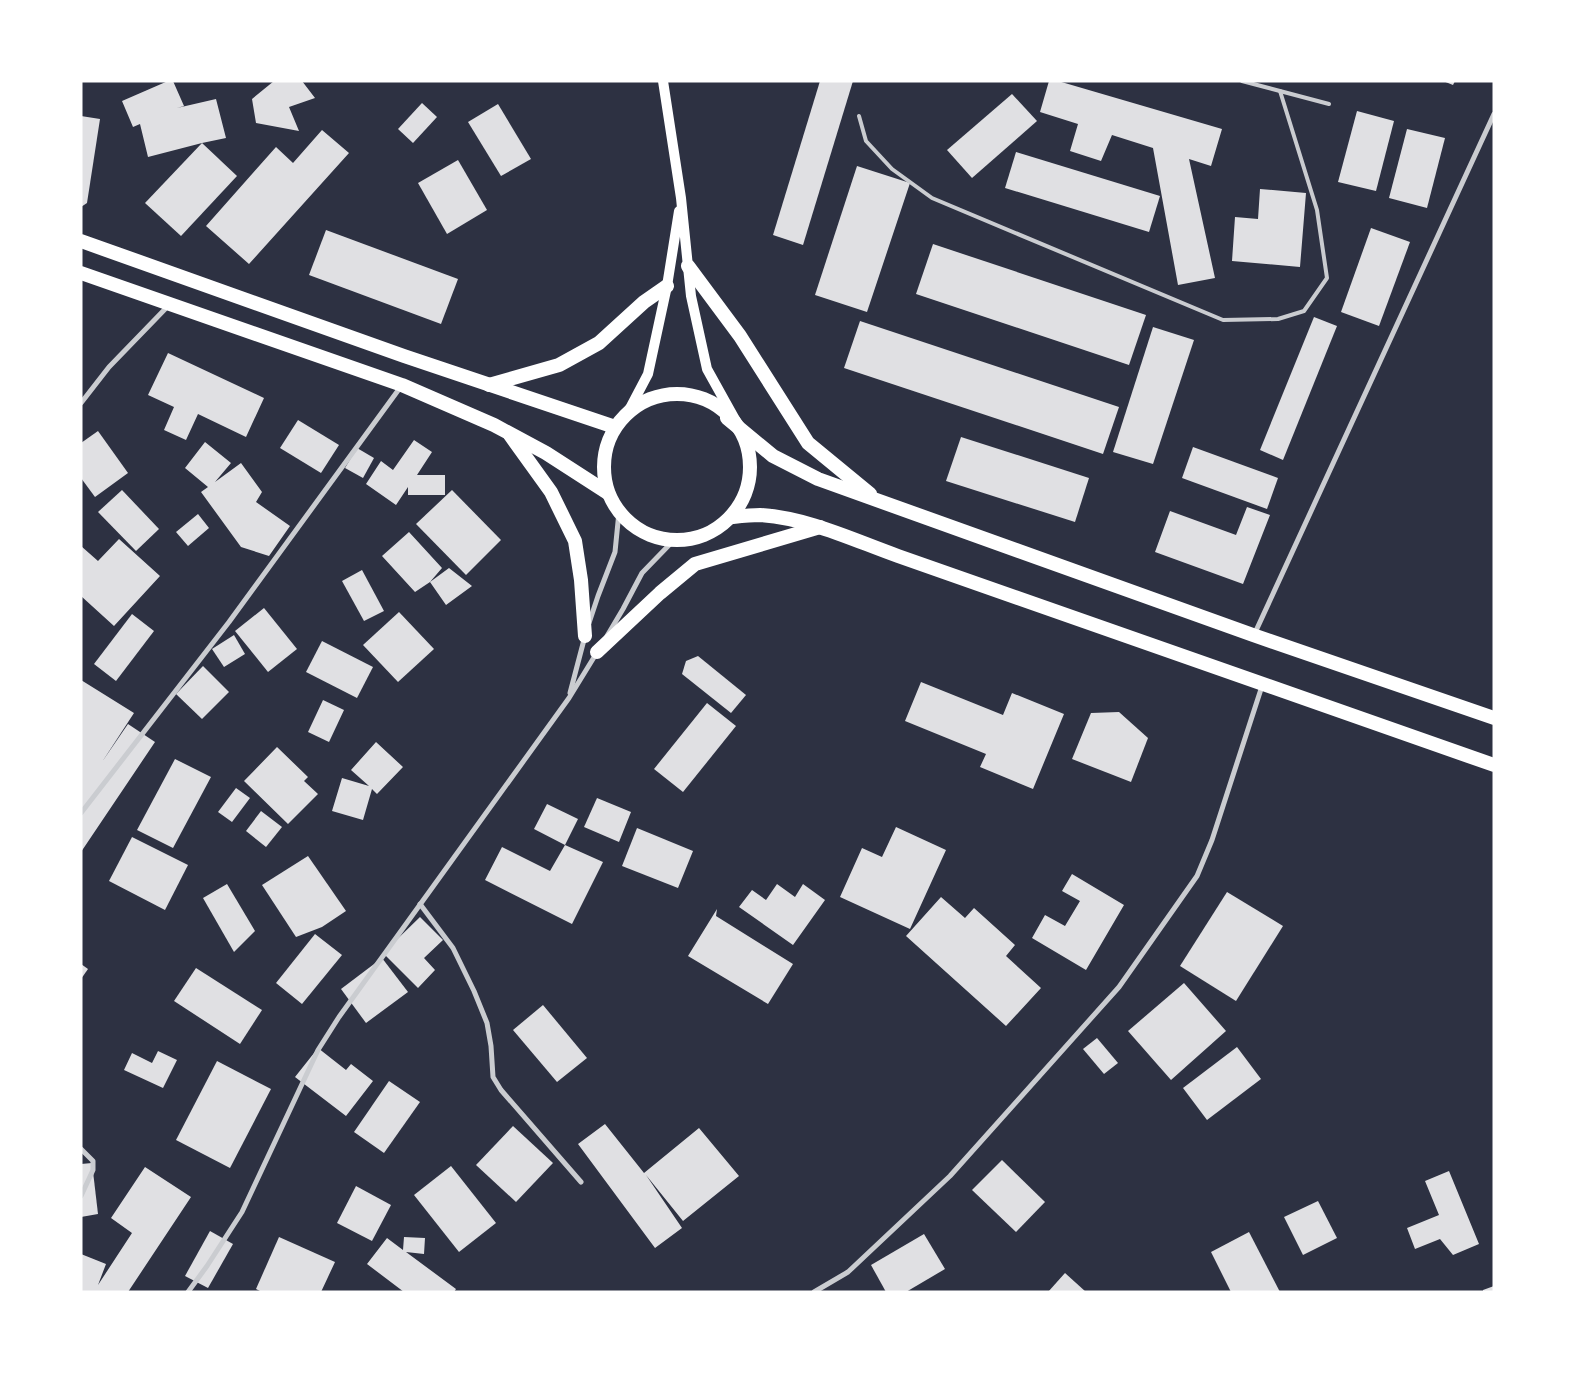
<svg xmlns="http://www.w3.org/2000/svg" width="1575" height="1373" viewBox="0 0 1575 1373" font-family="Ubuntu,sans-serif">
	<rect width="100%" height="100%" fill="#2d3142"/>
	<!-- building -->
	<g fill="#e0e0e3">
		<path d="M168,81H173L184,106L177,108L216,99L226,138L202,143L148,157L140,124L133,127L122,101Z"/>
		<path d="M274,81H302L315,98L289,107L299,131L256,123L252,99Z"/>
		<path d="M820,81H853L803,245L773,235Z"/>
		<path d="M1049,81H1058L1222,129L1211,166L1189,159L1215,278L1178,285L1153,148L1112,135L1101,161L1070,151L1078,124L1040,112Z"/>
		<path d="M1443,81H1455L1453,85Z"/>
		<path d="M1012,94L1037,121L972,178L947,150Z"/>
		<path d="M422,103L437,117L413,143L398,129Z"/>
		<path d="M498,104L531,159L501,176L468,122Z"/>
		<path d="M1357,111L1394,121L1376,191L1338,182Z"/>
		<path d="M81,116L100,119L87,203L81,207Z"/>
		<path d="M1407,129L1445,138L1427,208L1389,198Z"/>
		<path d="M322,130L349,153L249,264L206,226L276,147L293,163Z"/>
		<path d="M202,143L237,176L181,236L145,203Z"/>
		<path d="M1016,152L1160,196L1149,232L1005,188Z"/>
		<path d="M458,160L487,210L447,234L418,183Z"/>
		<path d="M857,166L910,183L867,312L815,295Z"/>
		<path d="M1260,189L1306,193L1300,267L1232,261L1235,217L1258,219Z"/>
		<path d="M1371,228L1410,242L1379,326L1341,312Z"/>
		<path d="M326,230L458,279L441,324L309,275Z"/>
		<path d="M933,244L1146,315L1129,365L916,294Z"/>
		<path d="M1314,317L1337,326L1283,460L1260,450Z"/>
		<path d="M860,321L1119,407L1103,454L844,368Z"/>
		<path d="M1153,327L1194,340L1153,464L1113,452Z"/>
		<path d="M168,353L264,398L246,437L198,414L186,440L164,430L174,407L148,395Z"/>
		<path d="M298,420L339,445L321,473L280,448Z"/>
		<path d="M98,431L128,473L95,497L81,478V443Z"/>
		<path d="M961,437L1089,478L1075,522L946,481Z"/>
		<path d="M414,440L432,452L417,475H445V495H408V487L396,505L366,484L381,461L393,470Z"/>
		<path d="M205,442L231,463L215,482L241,463L262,492L256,502L290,526L269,556L241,547L201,492L208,487L185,468Z"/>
		<path d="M1193,447L1278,478L1267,509L1182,478Z"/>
		<path d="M357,448L374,458L363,478L345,468Z"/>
		<path d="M122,490L159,529L136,551L98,512Z"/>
		<path d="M452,490L501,540L466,575L416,524Z"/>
		<path d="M1247,507L1270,515L1243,584L1155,552L1170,511L1236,535Z"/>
		<path d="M198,514L209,528L188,546L176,532Z"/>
		<path d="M409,532L442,568L430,582L449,568L472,586L446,605L430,582L415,592L382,556Z"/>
		<path d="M119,539L160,576L114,626L81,596V546L98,561Z"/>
		<path d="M362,570L384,611L364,621L342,581Z"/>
		<path d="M264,608L297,649L268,672L235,631Z"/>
		<path d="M399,612L434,649L398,682L363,645Z"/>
		<path d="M132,614L154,631L116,681L94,664Z"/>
		<path d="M234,635L245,654L224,667L212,649Z"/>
		<path d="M322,641L373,667L357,698L306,672Z"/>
		<path d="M698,656L746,695L731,713L682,674L686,661Z"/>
		<path d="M203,666L229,692L202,719L176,694Z"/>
		<path d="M81,680L134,713L102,762L128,724L155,742L81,852Z"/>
		<path d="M921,682L1003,715L1012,693L1064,714L1033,789L980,767L986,754L905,721Z"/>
		<path d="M323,700L344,710L329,742L308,732Z"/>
		<path d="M707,703L736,726L683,792L654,769Z"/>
		<path d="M1119,712L1148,738L1131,782L1072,759L1091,713Z"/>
		<path d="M376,742L403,767L377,794L372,789L363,820L332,811L342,778L369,786L351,770Z"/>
		<path d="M277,747L308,777L304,781L318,794L288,824L244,781Z"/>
		<path d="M175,759L211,777L173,848L137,830Z"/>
		<path d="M236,788L250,798L232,822L218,812Z"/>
		<path d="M597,798L631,812L619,842L584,827Z"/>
		<path d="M547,804L578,819L565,845L534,829Z"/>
		<path d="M261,811L282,827L266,847L246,831Z"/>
		<path d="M896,827L946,850L910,929L840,897L862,848L882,857Z"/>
		<path d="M637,828L693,851L678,888L622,866Z"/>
		<path d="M132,837L188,865L165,910L109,881Z"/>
		<path d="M565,845L603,862L572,924L485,880L502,847L550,871Z"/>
		<path d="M308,856L346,911L322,927L296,937L262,885Z"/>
		<path d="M1072,874L1124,905L1086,970L1032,938L1045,915L1065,926L1080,901L1062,891Z"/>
		<path d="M227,884L255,931L234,952L203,898Z"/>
		<path d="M777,884L795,897L803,884L825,900L793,945L739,907L752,890L766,900Z"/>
		<path d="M1227,892L1283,926L1236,1001L1180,966Z"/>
		<path d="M941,897L965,918L974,908L1015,945L1006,956L1041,988L1006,1026L906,936Z"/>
		<path d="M717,909L716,916L793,964L768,1004L688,956Z"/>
		<path d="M420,917L443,940L424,958L435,970L418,988L383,953Z"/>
		<path d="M315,934L342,955L302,1004L276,983Z"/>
		<path d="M382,958L408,992L366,1023L341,989Z"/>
		<path d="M81,964L88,969L81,979Z"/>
		<path d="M196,968L262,1010L240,1044L174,1001Z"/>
		<path d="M1184,983L1226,1031L1171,1080L1128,1031Z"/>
		<path d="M543,1005L587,1058L557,1082L513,1030Z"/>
		<path d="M1097,1038L1118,1063L1104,1074L1083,1049Z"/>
		<path d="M1237,1047L1261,1079L1207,1120L1183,1088Z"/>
		<path d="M318,1048L346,1070L351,1064L373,1081L346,1116L295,1077Z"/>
		<path d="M158,1051L177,1060L163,1088L124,1070L132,1053L152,1063Z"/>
		<path d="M217,1061L271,1089L230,1168L176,1140Z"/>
		<path d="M389,1081L420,1102L384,1153L354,1132Z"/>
		<path d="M605,1124L644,1173L699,1128L739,1176L683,1221L646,1175L682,1228L655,1248L578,1144Z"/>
		<path d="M513,1126L553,1163L516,1202L476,1165Z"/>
		<path d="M1002,1160L1045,1202L1016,1232L972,1190Z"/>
		<path d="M92,1163L98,1214L81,1217V1164Z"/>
		<path d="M451,1166L496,1223L459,1252L414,1195Z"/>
		<path d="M145,1167L191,1197L128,1292H81V1254L106,1264L98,1285L132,1233L111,1218Z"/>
		<path d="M1449,1171L1479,1244L1453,1255L1440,1239L1415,1249L1407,1228L1439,1215L1425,1181Z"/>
		<path d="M356,1186L391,1205L372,1241L337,1223Z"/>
		<path d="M1318,1201L1337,1238L1303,1255L1284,1217Z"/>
		<path d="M210,1231L233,1244L208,1288L185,1276Z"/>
		<path d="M1249,1232L1280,1292H1231L1211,1252Z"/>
		<path d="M924,1234L945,1269L906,1292H886L871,1265Z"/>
		<path d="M279,1237L335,1262L321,1292H262L256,1289Z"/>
		<path d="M404,1237L425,1238L424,1254L406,1252L456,1289L454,1292H404L367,1264L387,1238L403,1250Z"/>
		<path d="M1065,1273L1086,1292H1048Z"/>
		<path d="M1494,1286V1292H1483V1290Z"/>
	</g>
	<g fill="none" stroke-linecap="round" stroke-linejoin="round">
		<!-- service -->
		<g stroke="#caccd0" stroke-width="4">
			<path d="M1242,81L1329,104"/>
			<path d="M859,116L866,141L892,169L932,198L1223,320L1278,319L1304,311L1327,278L1317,210L1280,91"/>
		</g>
		<!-- minor -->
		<g stroke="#caccd0" stroke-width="5">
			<path d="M81,403L109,367L169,305"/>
			<path d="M589,623L598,596L615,552L619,512"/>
			<path d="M1254,635L1494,114"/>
			<path d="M607,636L623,609L642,573L673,541"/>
			<path d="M570,693L585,636"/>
			<path d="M81,813L229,622L402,385"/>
			<path d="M420,904L453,948L474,991L487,1023L491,1046L493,1077L501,1090L581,1182"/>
			<path d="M81,1149L93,1161V1170L81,1196"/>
			<path d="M188,1292L207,1266L242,1212L318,1050L339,1017L569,698L596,654"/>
			<path d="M814,1292L848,1272L950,1176L1119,987L1197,876L1212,840L1262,686"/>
		</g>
		<!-- secondary -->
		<g stroke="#fff" stroke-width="10">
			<path d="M663,81L681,198L691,296L707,369L737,423"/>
			<path d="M628,412L648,374L667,286L679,211"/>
		</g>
		<!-- trunk -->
		<g stroke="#fff" stroke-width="14">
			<path d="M81,241L404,356L615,427"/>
			<path d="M688,266L740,336L808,443L870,494"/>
			<path d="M81,273L402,385L494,425L546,453L608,493"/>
			<path d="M489,385L559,365L599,343L644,302L667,286"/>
			<circle cx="677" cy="467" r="73"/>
			<path d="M727,418L773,456L818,479L1253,635L1494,718"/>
			<path d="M510,435L551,492L575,541L581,580L585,636"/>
			<path d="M733,517C742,516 751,515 760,515C808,518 853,540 898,556L1494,765"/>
			<path d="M597,652L660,593L695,564L820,527"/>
		</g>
	</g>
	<!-- border -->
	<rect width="1575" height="1373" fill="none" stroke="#ffffff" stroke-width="165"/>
</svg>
